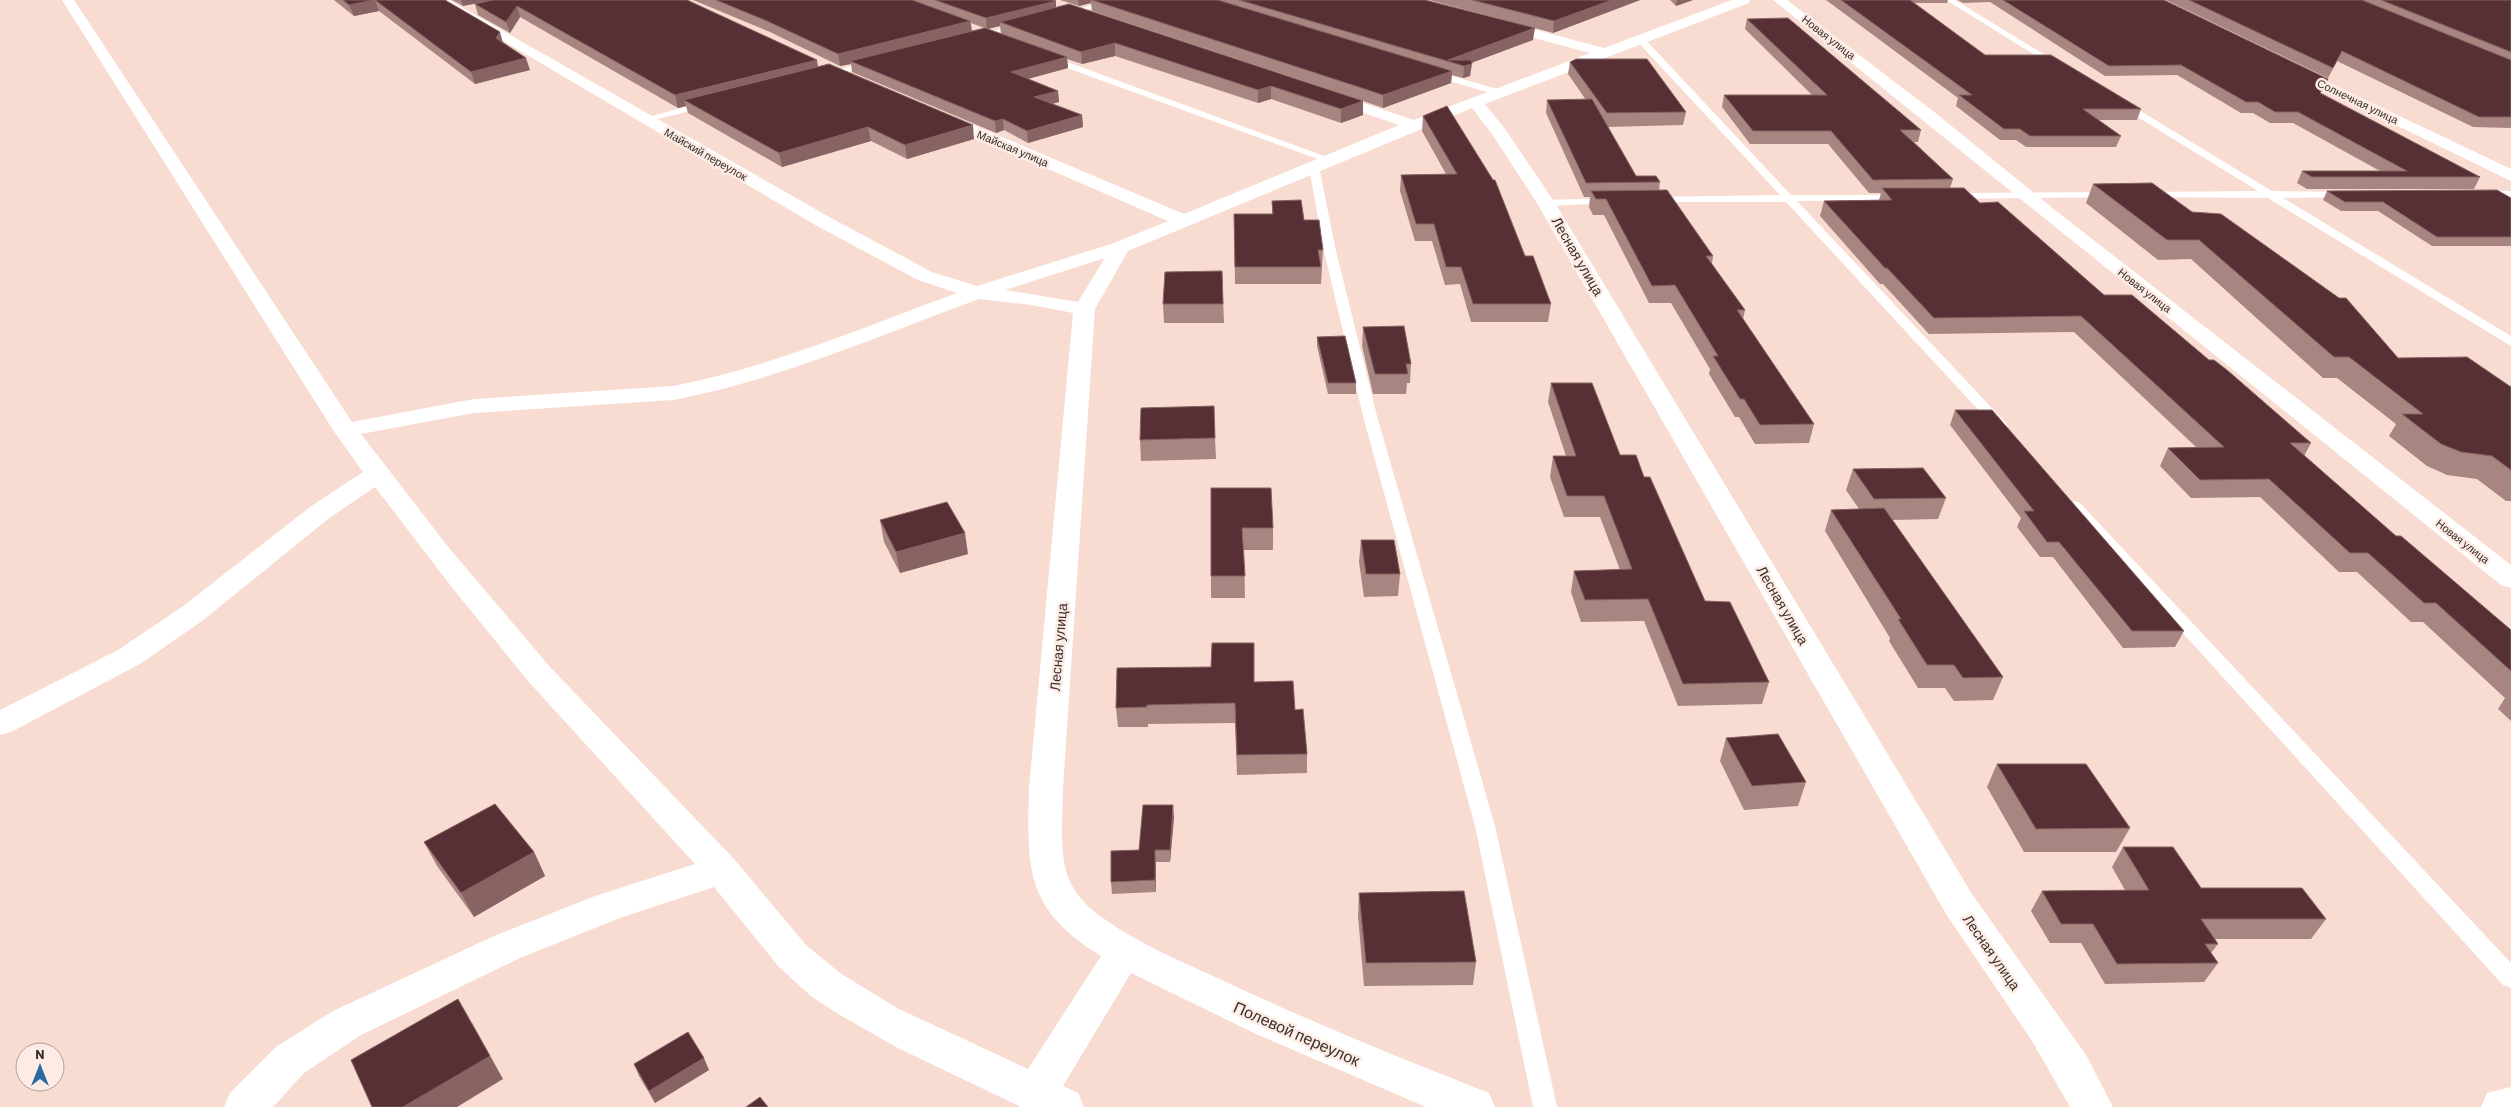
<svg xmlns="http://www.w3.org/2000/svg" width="2511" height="1107" viewBox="0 0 2511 1107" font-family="Barlow,sans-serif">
	<rect width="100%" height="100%" fill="#f8dcd1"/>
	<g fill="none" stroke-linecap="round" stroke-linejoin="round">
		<!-- service -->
		<g fill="#fff" fill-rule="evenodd">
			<path d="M1112,0H1125L1063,16L1059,14Z"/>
			<path d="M1946,0H1955L2063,66L2056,68Z"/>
			<path d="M1023,23H1026V27L974,39L970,37Z"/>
			<path d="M1636,36H1642L1791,195H1905V199L1901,200L1797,201L2006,423L2008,426L2006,429H1996L1786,202H1649L1648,200L1653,197L1780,195L1636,40Z"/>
			<path d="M1045,56H1051L1335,160L1326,162L1045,60Z"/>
			<path d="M872,60L875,61V65L821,79L817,76Z"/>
			<path d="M1431,70L1504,91L1506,93L1501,96L1428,75L1427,73Z"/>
			<path d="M707,101L710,102V106L646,122L641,119Z"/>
			<path d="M2118,101H2124L2272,191L2350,192L2351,194L2346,197L2283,198L2511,336V346L2268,198L2142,197V193L2146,192L2258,191L2118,105Z"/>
			<path d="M1314,164L1319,167L1336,251L1377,416L1495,826L1557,1107H1533L1475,826L1363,416L1324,251L1309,167Z"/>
			<path d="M2481,190L2511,191V197L2477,195V191Z"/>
			<path d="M2111,192L2115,193V197L1951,199L1946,196L1951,193Z"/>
			<path d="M1611,198L1615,199V203L1546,206L1541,203L1546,200Z"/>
			<path d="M2075,501L2080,503L2511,963V988L2503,985L2070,509L2067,506Z"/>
		</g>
		<!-- minor -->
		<g fill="#fff" fill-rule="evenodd">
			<path d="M62,0H74L352,422L474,399L673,386C771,367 864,327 957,293L918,280L817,226L434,0H449L831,218L932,272L977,286L1114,243L1168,221L933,119L931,116L933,113H945L1184,214L1399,125L1323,99L1320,96L1323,93H1333L1414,120L1590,53L1493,27L1491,24L1493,21L1498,20L1604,48L1732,0H1750L1749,3L1485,104L1505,129L1555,203L1972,894L2086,1055L2113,1107H2070L2032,1041L1946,914L1537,203L1492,134L1472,108L1128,251L1095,309L1063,788C1063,817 1058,855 1070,882C1077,896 1090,910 1103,918C1140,945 1183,962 1224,981C1311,1022 1400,1058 1489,1093L1495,1107H1426L1256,1034L1131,973L1063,1086L1078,1093L1084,1107H1021L898,1048L840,1015L812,997L779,967L714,887L620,918L520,958L361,1035L304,1073L273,1107H224L230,1093L276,1047L333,1011L494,936L595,896L695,864L528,681L454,590L375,487L328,519L202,621L140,664L11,732L0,735V710L118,650L182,607L310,507L363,472L333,430ZM1105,258L1078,302L1005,290ZM979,299L1032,305L1073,313L1029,788C1027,869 1025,909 1101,956L1028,1069L897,1008L840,973L806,945L735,860L550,667L449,548L361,434L474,413L673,400C779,380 878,336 979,299Z"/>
			<path d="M1773,0H1787L1933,111L2055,210L2511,565V588L2501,585Z"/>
			<path d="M2292,65L2511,169V181L2287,72L2285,69Z"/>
			<path d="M2511,1087V1107H2481L2487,1093Z"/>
		</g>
	</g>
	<!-- wall -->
	<g fill="#a78682" fill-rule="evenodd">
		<path d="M334,0H445L503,43L530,70L475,84L379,11L354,16Z"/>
		<path d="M452,0H493L463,6Z"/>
		<path d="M493,0L818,67L974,139L907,159L871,141L782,167L688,113L686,106L678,108L520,17L510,33L478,15L475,4Z"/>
		<path d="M693,0H1053L1056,8L1349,96L1092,11L1091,3L1079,6L1060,0H1425L1533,40L1471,63L1470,76L1463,78L1452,75L1451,83L1383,108L1363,101V115L1341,123L1271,99L1258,103L1115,56L1082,64L1067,59L1068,68L1028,79L1058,91L1059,102L1052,104L1082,115L1083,127L1028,143L1004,130L996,133L852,72L851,64L840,66L770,32ZM971,23L984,28L972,31ZM1000,26L1001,34L988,29Z"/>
		<path d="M1429,0H1640L1553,33Z"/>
		<path d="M1670,0H1693L1676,6Z"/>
		<path d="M1826,0H1948L1947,3H1914L1985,55L2141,109L2137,120H2098L2121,136L2116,147H2026L2016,140H2000L1956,106L1958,98Z"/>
		<path d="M1958,0H2164L2321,93L2480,177L2474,189H2307L2297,183L2302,171H2380L2293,123H2270L2253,113H2241L2177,75L2105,76L1990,2L1963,3Z"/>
		<path d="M2166,0H2511V128L2473,127L2337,61L2328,78Z"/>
		<path d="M1747,19L1921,130L1918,142H1914L1953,179L1950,188L1980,203L2104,295L2209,360L2311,443L2304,456L2396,536L2511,630V721L2498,709L2505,698L2423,622H2411L2357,572H2339L2260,497L2191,498L2160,466L2168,448L2196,447L2074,332L1929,334L1883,284H1880L1820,216L1824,201L1879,200L1881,193H1869L1828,144H1750L1722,107L1724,95H1812L1745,29Z"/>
		<path d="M1570,62L1686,112L1683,125L1607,127L1636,176L1660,182L1659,190L1713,256L1712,264L1745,310L1743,319L1814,424L1809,443L1755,444L1739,417H1735L1709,374L1710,369L1671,303H1649L1604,215H1593L1589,207L1590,197H1584L1546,113L1547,100H1586L1568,74Z"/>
		<path d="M1423,116L1525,256L1551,304L1548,322H1471L1460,284L1445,285L1432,241H1415L1400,191L1401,175L1446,174L1422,131Z"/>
		<path d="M2152,183L2398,358L2511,387V501H2506L2477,479L2447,475L2427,466L2389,436L2396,424L2337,378H2323L2191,259L2158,260L2086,203L2093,184Z"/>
		<path d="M2327,191L2511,198V246H2432L2378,211H2341L2323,200Z"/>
		<path d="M1272,201L1304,220L1323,250L1321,284H1235L1234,214H1272Z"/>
		<path d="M1222,271L1224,323H1164L1163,304Z"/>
		<path d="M1363,327L1411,364L1410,383H1407L1406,394H1373L1362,346Z"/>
		<path d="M1317,337L1356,383V394H1328L1317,346Z"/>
		<path d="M1551,383L1620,455L1644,477L1705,601L1769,682L1762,704L1678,706L1644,621L1581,622L1571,592L1574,571L1620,570L1600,517H1564L1550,477L1553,456H1566L1548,402Z"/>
		<path d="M1955,410L2184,631L2175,647L2123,648L2053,557H2040L2017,527L2021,518L1950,425Z"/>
		<path d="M1215,438L1216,459L1141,461L1140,440Z"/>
		<path d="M1853,469L1946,498L1938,519L1892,520L2003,677L1993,700L1954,701L1945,688H1918L1889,641L1890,638L1825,531L1831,510L1859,509L1846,490Z"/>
		<path d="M1211,488L1273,528V550H1244L1245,598H1211Z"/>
		<path d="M880,520L968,554L900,573L884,542Z"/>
		<path d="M1361,540L1400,574L1398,596L1364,597L1359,562Z"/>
		<path d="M1254,682L1295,710L1307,754V773L1237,775L1235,723L1148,724V727H1118L1116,708Z"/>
		<path d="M1726,738L1806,782L1798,806L1744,810L1720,761Z"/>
		<path d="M1997,764L2130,828L2116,852H2024L1987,787Z"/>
		<path d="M1174,817L1170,862H1156V892L1112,894L1111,882L1139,850Z"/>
		<path d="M424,842L534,852L545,876L474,917L437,866Z"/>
		<path d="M2123,847L2201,888L2326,919L2311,939H2215L2218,944L2211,953L2218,963L2204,982L2105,984L2081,943H2050L2031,911L2042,891L2125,890L2112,867Z"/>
		<path d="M1359,893L1476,962L1473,985L1364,986L1358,916Z"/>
		<path d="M634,1064L709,1070L655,1103L639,1076Z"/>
	</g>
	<!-- shaded-wall -->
	<g fill="#876463">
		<path d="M375,0L379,11L354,16L349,5Z"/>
		<path d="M461,0H493L463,6Z"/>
		<path d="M1078,0H1091V3L1079,6Z"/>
		<path d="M1612,0H1640L1553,33L1554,21Z"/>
		<path d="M1677,0H1693L1676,6Z"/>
		<path d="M1056,1V12L1000,22V26L987,29L986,18Z"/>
		<path d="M517,6L520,17L510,33L506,22Z"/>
		<path d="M970,21L972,33L850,61L851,64L840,66L838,54Z"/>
		<path d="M1535,28L1533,40L1463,66L1448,60Z"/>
		<path d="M500,32L503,43L496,38Z"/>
		<path d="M1115,43V56L1082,64L1081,52Z"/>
		<path d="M1067,57L1068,68L1012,83L1011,72Z"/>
		<path d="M526,58L530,70L475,84L471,72Z"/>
		<path d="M817,60L819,72L684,100L686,106L678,108L675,95Z"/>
		<path d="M1472,64L1470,76L1463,78L1464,66Z"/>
		<path d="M1452,71L1451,83L1383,108V95Z"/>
		<path d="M1271,86V99L1258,103V90Z"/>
		<path d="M1058,91L1059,102L1035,108L1034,97Z"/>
		<path d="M1363,101V115L1341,123V109Z"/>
		<path d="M1082,115L1083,127L1028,143L1027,131Z"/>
		<path d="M1003,119L1004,130L996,133L995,121Z"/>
		<path d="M973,125L974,139L907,159L905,145Z"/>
		<path d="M868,127L871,141L782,167L779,153Z"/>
		<path d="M965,533L968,554L900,573L896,552Z"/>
		<path d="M1173,805L1174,817L1170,862V850Z"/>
		<path d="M1155,850L1156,862V892L1155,880Z"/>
		<path d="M534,852L545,876L474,917L461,893Z"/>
		<path d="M472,1023L503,1079L457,1107H403Z"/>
		<path d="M704,1058L709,1070L655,1103L649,1091Z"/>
	</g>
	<!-- building -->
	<g fill="#563034" stroke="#876463">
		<path d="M343,0H445L500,32L496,38L526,58L471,72L375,0L349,5Z"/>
		<path d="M493,0H687L817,60L675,95L517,6L506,22L475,4Z"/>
		<path d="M716,0H912L970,21L838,54L767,21Z"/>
		<path d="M935,0H1053L1056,1L986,18Z"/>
		<path d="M1092,0H1218L1452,71L1383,95Z"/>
		<path d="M1239,0H1425L1535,28L1448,60H1471L1472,64L1464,66Z"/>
		<path d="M1472,0H1612L1554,21Z"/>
		<path d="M1841,0H1910L1985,55H2051L2141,109H2083L2121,136H2030L2020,129H2004L1959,95H1972Z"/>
		<path d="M2003,0H2164L2328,79L2320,93L2480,177H2312L2302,171H2407L2298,112H2275L2258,102H2246L2181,65L2109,66Z"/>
		<path d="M2189,0H2362L2511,60V117H2479L2342,51L2333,68Z"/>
		<path d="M2381,0H2511V52Z"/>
		<path d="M1069,4L1363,101L1341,109L1271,86L1258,90L1115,43L1081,52L1000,22Z"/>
		<path d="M1788,18L1921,130H1900L1953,179L1873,180L1831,131H1753L1724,95H1827L1747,19Z"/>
		<path d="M985,28L1067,57L1011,72L1058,91L1034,97L1082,115L1027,131L1003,119L995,121L850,61Z"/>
		<path d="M1576,59H1647L1686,112L1607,113L1570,62Z"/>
		<path d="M829,64L973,125L905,145L868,127L779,153L684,100Z"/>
		<path d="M1592,99L1636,176H1656L1660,182L1586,183L1547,100Z"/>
		<path d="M1447,106L1493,180H1495L1525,256H1533L1551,304H1473L1461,267H1446L1434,224H1416L1401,175L1457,174L1423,116Z"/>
		<path d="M2152,183L2192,212L2221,214L2339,298H2346L2398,358L2467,357L2511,387V470L2492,456L2461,452L2441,444L2402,414H2423L2349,357H2334L2199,240H2167L2093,184Z"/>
		<path d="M1882,188H1964L1980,203L1998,202L2104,295H2132L2209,360H2214L2227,370L2311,443H2290L2396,536H2401L2511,630V671L2436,603H2424L2368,553H2350L2269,479L2200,480L2168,448L2224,447L2081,316L1934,318L1887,268H1885L1824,201L1892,200Z"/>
		<path d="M1667,190L1713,256H1706L1745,310H1737L1814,424L1760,425L1744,399H1740L1713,356H1718L1675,285L1652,286L1606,199H1596L1591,191Z"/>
		<path d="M2497,190L2511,198V237H2437L2383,202H2345L2327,191Z"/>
		<path d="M1301,200L1304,220H1319L1323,250H1318L1321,267H1235L1234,214H1273L1272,201Z"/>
		<path d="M1222,271L1223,304H1163L1165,272Z"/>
		<path d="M1404,326L1411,364H1406L1408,374H1375L1363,327Z"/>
		<path d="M1345,336L1356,383H1328L1317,337Z"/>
		<path d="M1551,383H1592L1620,455H1636L1644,477H1650L1705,601L1730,602L1769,682L1683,684L1648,599L1585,600L1574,571L1632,569L1604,496H1567L1553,456H1576Z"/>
		<path d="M1214,406L1215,438L1140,440L1141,408Z"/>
		<path d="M1955,410H1992L2184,631H2132L2059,542H2047L2024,511H2034Z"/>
		<path d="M1923,468L1946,498L1874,499L1853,469Z"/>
		<path d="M1211,488H1271L1273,528H1242L1245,576H1211Z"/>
		<path d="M947,502L965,533L896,552L880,520Z"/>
		<path d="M1884,508L2003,677L1963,678L1954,665H1927L1898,619H1901L1831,510Z"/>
		<path d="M1361,540H1394L1400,574H1366Z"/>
		<path d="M1212,643H1254V682L1293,681L1295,710L1303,709L1307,754L1237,755L1235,703L1147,705V707L1116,708L1117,668L1211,667Z"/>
		<path d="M1778,734L1806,782L1752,786L1726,738Z"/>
		<path d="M1997,764H2086L2130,828L2036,829Z"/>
		<path d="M495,804L534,852L461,893L424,842Z"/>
		<path d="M1143,805H1173L1170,850H1155V880L1111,882V851L1139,850Z"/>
		<path d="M2123,847H2173L2201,888H2302L2326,919H2201L2218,944H2205L2218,963L2117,964L2093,924H2061L2042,891L2149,890Z"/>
		<path d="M1464,891L1476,962L1366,963L1359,893Z"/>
		<path d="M458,999L490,1056L403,1107H372L351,1060Z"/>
		<path d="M688,1032L704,1058L649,1091L634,1064Z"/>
		<path d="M760,1097L768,1107H746Z"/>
	</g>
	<g text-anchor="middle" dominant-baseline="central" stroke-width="5" stroke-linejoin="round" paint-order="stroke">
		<!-- far-street labels -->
		<g font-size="11" fill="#382d29" stroke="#fdece5">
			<text transform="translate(1829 37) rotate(38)">Новая улица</text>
			<text transform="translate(2358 101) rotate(26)">Солнечная улица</text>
			<text transform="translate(1013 148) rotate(23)">Майская улица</text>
			<text transform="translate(706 154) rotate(30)">Майский переулок</text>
			<text transform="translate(2145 290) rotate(38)">Новая улица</text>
			<text transform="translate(2463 541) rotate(38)">Новая улица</text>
		</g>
		<!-- street labels -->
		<g font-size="14" fill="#382d29" stroke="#fdece5">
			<text transform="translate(1578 256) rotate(60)">Лесная улица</text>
			<text transform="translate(1783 605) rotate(60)">Лесная улица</text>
			<text transform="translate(1058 647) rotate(-85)">Лесная улица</text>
			<text transform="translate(1992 952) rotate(55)">Лесная улица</text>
		</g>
		<!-- near-street labels -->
		<g font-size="16" fill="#382d29" stroke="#fdece5">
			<text transform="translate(1297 1033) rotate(24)">Полевой переулок</text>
		</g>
	</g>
	<!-- north arrow -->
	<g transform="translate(40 1067)"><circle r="24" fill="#fdece5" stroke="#aea09a"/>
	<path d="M0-4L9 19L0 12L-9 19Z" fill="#2c6ba2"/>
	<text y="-8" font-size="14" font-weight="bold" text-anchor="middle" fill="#382d29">N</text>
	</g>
</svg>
